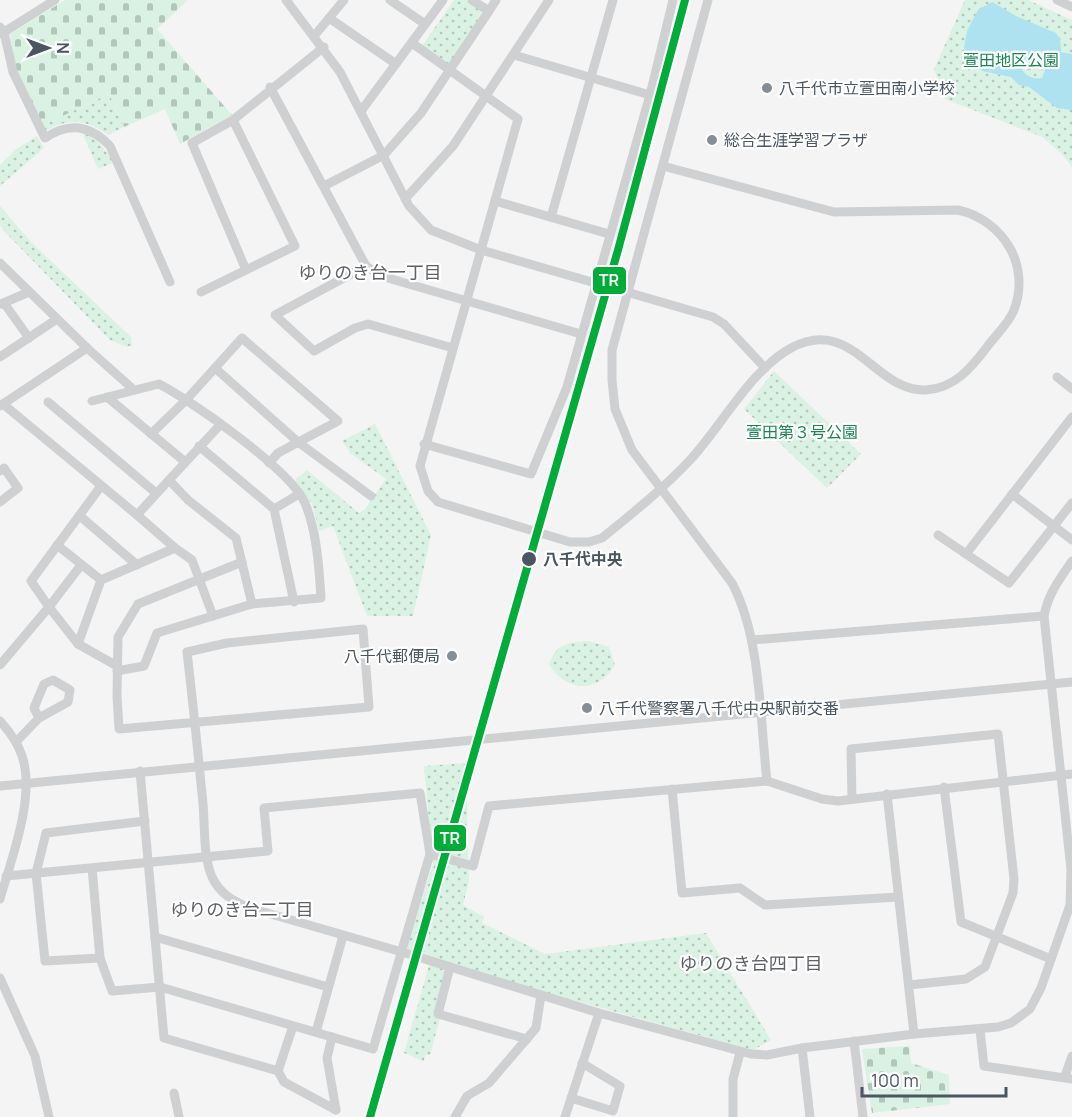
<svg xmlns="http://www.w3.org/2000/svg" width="1072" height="1117" viewBox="0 0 1072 1117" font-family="Manrope,'Noto Sans JP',sans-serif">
	<defs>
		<pattern id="cemetery-stones" width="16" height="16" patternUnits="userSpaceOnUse" patternTransform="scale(1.5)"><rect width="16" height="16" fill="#d9f2e3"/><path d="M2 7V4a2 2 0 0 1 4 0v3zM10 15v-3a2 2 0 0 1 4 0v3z" fill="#b2c7bb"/></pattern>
		<pattern id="park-dots" width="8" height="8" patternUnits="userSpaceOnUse" patternTransform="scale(1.5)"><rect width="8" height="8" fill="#d9f2e3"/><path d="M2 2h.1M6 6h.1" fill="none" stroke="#b2c7bb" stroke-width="1.8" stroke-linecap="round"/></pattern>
	</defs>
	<rect width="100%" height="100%" fill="#f4f4f4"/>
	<!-- cemetery -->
	<g fill="url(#cemetery-stones)">
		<path d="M65,0H188L157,29L232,115L180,144L165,109L124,127L109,94L42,126L16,69L10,34Z"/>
		<path d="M910,1046L911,1063L949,1075L950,1104L872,1113L862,1049Z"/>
	</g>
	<!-- park -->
	<g fill="url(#park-dots)">
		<path d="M454,0H466L481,10L482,14L452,65L446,66L422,46Z"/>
		<path d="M965,0H1028L1072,20V167L1061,153L1042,137L945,99L934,69Z"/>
		<path d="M109,94L124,127L108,135C89,120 67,117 46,131L42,126Z"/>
		<path d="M82,132L95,138L115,162L98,169Z"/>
		<path d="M37,136L44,148L0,186V165L15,150Z"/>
		<path d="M0,206L31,242L131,337L132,345L127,347L110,340L6,233L0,226Z"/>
		<path d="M774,371L861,454L827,488L744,409Z"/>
		<path d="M375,424L431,535L413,616H367L333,526L319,531L312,504L295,480L307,470L359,513L365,509L386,479L350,453L342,441Z"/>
		<path d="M589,641L609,647L615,665C598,694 567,692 549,665C555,644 568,642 589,641Z"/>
		<path d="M466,763L469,881L463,905L484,917L482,923L545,954L706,933L771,1040L753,1050L429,960L405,950L433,865L424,766Z"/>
		<path d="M430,962L448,968L440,1018L430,1055H425L424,1061L404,1053Z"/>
	</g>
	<!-- water -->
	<path fill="#aee2f0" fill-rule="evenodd" d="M992,2L1016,16L1056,33L1060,39L1061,52L1072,54V110L1057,108L1029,87L1019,85L1011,77L982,71L972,62L964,48L967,31L978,10ZM1040,51L1045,52L1049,59L1042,78C1033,80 1022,75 1021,65V62L1032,59Z"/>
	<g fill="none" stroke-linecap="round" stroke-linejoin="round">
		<!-- minor -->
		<g stroke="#ced0d2" stroke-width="9">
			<path d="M286,0L340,72L409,206L431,230L481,250L713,317L724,324L765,368"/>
			<path d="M390,0L425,24"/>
			<path d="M708,0L612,350V380L615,409L632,450L732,583C761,637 760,720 767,781"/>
			<path d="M1057,0L1072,7"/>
			<path d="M489,11L496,0"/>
			<path d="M329,18L396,64"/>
			<path d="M0,27L4,32L13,72L45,138C69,122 90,125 110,146L170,282"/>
			<path d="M1,34L55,0"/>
			<path d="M315,35L344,0"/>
			<path d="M412,43L518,119L420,466L428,491L438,502L570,542H589L602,538C633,513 664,488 691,459C722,425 751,370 791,348C853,315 874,392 926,390C955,388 971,368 987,347C995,336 1009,323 1014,310C1031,265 1003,220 958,210L834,212L663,166"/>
			<path d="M514,55L650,95"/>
			<path d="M270,87L366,266L381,276L581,334"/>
			<path d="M361,111L443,0"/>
			<path d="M233,120L295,246L246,270L192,143L233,120L324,47"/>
			<path d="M324,186L384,155L421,113L489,11L472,0"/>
			<path d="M405,199L453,146L549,0"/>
			<path d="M495,201L609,234"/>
			<path d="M551,217L613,0"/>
			<path d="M0,263L87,348L0,406"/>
			<path d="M366,266L275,315L314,351L355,328L368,324L453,348"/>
			<path d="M201,292L246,270"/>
			<path d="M4,303L29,338"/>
			<path d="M1,304L29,292"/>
			<path d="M87,348L134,390"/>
			<path d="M0,357L57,319"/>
			<path d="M215,368L298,442L371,496"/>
			<path d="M1057,377L1072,389"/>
			<path d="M107,397L184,461"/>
			<path d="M92,401L159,384C192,401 291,470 305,503C317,532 319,567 321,598L252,604L157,633L144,666L117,671"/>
			<path d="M48,402L156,493"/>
			<path d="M3,404L137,515L169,480L188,500L236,538L252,604"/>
			<path d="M151,434L187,399L242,338L338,421L278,453L269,463"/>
			<path d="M424,444L531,474L567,387L650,95L673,0"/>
			<path d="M199,446L274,509L294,602"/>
			<path d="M0,471L4,468L18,488L0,502"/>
			<path d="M169,480L220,425"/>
			<path d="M1012,494L1072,540"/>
			<path d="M274,509L299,494"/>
			<path d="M80,516L137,565"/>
			<path d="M938,535L1009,583L1072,503"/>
			<path d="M57,545L101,580"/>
			<path d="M175,548L192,560L213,616"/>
			<path d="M966,554L1072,417"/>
			<path d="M242,562L138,604L118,637L117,696L119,729L369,707L363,629L227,643L187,652C193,703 198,753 203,804C205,826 203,856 212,877C220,894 233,901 250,908L402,952L599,1013L751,1054L767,1055L802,1048L914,1034L998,1027L1011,1023L1030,1009L1041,988L1070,905L1071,870L1044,616C1048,594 1059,580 1072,561"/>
			<path d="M81,565L49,607L78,644L117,666"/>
			<path d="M752,640L1044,616"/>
			<path d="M78,644L101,580L175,548L137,515"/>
			<path d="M0,665L49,607L31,581L101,486"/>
			<path d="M0,721C9,731 18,743 22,756C36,796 11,860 0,899"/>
			<path d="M16,742L39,718L68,702L70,690L53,680L44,684L34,708L39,718"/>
			<path d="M140,771L164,1038L278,1071L284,1082L336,1110"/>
			<path d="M0,786L1072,682"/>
			<path d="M944,787L961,922L1051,959"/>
			<path d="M672,789L682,893L740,888L765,905L898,897"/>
			<path d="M887,794L914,1034"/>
			<path d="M852,799L851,749L998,734L1014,879L1013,893L985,967L966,979L909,985"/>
			<path d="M430,854L473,866L489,806L767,781L822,799L838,801L1072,774"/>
			<path d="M6,876L268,851L264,808L420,793L430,854L373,1049L160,987L112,991L100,958L92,868"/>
			<path d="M155,937L328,987"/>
			<path d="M100,958L45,961L36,873L46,833L145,821"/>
			<path d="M450,967L438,1014L527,1039"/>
			<path d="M0,978L35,1056L49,1117"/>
			<path d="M980,1030L984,1066L1072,1079"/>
			<path d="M316,1032L343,936"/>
			<path d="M332,1037L327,1058L336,1110"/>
			<path d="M854,1041L863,1117"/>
			<path d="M802,1048L810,1117"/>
			<path d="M278,1071L293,1026"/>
			<path d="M1065,1076L1072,1056"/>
			<path d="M174,1093L179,1117"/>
			<path d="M571,1098L613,1111L620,1086L582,1063"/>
			<path d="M455,1117L467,1096L489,1083L536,1028L541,995"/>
			<path d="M565,1117L599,1013"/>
			<path d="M733,1117V1079L740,1053"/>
		</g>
		<!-- metro-1 casing -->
		<g stroke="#fff" stroke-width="12">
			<path id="metro-1" d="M370,1117L618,250L685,0"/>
		</g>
		<!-- metro-1 -->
		<use href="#metro-1" stroke="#02ac39" stroke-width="8"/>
	</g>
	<!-- markers -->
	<g fill="#868d94" stroke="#fff" stroke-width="2">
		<circle cx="767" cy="88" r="6"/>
		<circle cx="712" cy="140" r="6"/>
		<circle cx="452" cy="656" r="6"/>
		<circle cx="587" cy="708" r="6"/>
	</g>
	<circle fill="#4a5661" stroke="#fff" stroke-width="2" cx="529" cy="559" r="8"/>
	<g text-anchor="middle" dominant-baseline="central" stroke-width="4.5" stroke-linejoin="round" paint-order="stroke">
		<!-- park labels -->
		<g font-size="16" fill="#17864f" stroke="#fff">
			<text x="1011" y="60">萱田地区公園</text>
			<text x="802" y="432">萱田第３号公園</text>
		</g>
		<!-- poi labels -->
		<g font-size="16" fill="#4a5661" stroke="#fff" text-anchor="start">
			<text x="779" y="88">八千代市立萱田南小学校</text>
			<text x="724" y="140">総合生涯学習プラザ</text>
			<text x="440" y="656" text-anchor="end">八千代郵便局</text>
			<text x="599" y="708">八千代警察署八千代中央駅前交番</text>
		</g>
		<!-- stop labels -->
		<g font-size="16" font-weight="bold" fill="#4a5661" stroke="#fff" text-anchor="start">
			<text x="543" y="559">八千代中央</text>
		</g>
		<!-- neighbourhood labels -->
		<g font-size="18" fill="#5f6368" stroke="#fff">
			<text x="370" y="272">ゆりのき台一丁目</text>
			<text x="242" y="909">ゆりのき台二丁目</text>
			<text x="751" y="963">ゆりのき台四丁目</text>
		</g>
	</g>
	<g stroke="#fff" stroke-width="2">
		<rect x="592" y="266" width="35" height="29" rx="6" fill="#02ac39"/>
		<rect x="433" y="824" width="34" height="28" rx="6" fill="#02ac39"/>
	</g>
	<g font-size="16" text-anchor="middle" font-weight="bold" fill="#fff">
		<text x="609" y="286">TR</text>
		<text x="450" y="844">TR</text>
	</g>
	<!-- north arrow -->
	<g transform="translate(48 48) rotate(90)" stroke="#ffffff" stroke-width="4.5" paint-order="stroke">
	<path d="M0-4.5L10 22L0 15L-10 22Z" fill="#4a5661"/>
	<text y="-9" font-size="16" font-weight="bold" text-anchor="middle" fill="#4a5661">N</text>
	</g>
	<!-- scale -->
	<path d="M862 1087v9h144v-9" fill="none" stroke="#4a5661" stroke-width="3"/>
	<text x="871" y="1087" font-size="18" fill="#4a5661" stroke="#ffffff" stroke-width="4.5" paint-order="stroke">100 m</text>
</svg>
